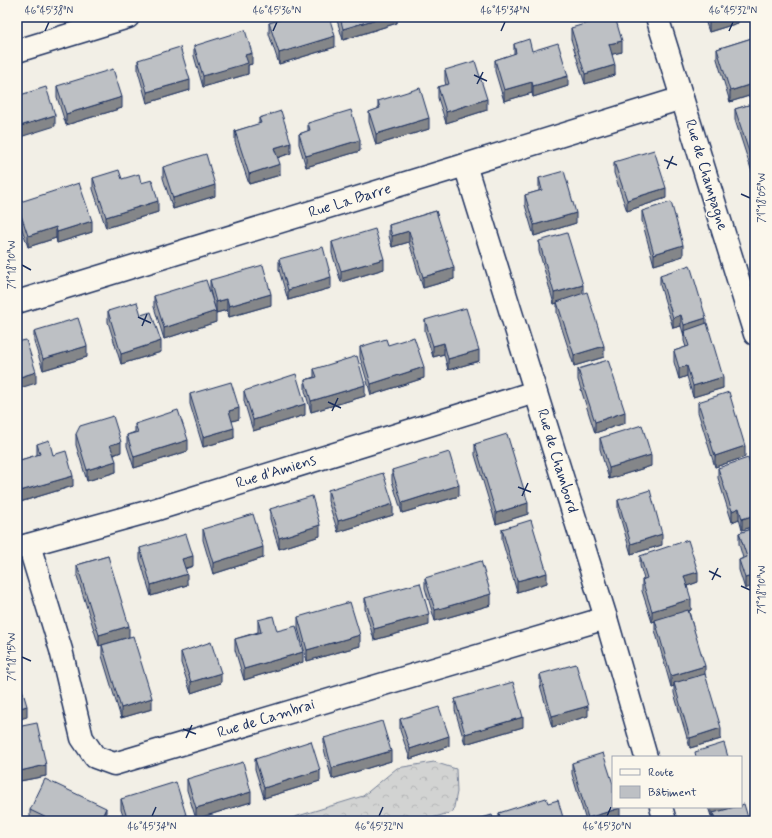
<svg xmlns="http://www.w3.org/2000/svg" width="772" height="838" viewBox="0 0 772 838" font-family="Mynerve,sans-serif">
	<defs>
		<pattern id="forest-crowns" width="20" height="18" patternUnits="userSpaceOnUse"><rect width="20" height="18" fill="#d2d3d2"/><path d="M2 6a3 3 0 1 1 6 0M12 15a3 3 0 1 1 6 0" fill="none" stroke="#b4b5b7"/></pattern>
	</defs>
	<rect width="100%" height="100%" fill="#f2efe6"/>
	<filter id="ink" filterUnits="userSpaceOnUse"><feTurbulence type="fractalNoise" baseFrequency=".025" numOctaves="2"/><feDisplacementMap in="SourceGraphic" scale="8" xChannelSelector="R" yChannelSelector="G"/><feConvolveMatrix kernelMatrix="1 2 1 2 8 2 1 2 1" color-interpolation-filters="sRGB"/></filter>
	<g filter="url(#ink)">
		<!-- forest -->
		<path fill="url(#forest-crowns)" stroke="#768198" d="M434,762L456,769L457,792L453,812L421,821H282L363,796L397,768Z"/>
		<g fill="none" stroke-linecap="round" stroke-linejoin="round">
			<!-- minor casing -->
			<g stroke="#1b2f5e" stroke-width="25">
				<g id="minor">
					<path d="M657,17L755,334"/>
					<path d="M17,51L128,17"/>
					<path d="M465,165L606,618L646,757"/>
					<path d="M17,302L465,165L682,98"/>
					<path d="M29,545L61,650L82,738L95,757L114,764L606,618"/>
					<path d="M17,548L154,510L535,392"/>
					<path d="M661,807L665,821"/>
				</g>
			</g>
			<!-- minor -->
			<use href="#minor" stroke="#fbf7ec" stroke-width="22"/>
		</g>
		<!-- wall -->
		<g fill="#a3a5a9" stroke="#1b2f5e">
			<path d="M336,17H397V23L343,40Z"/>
			<path d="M704,17H738V23L709,32Z"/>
			<path d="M269,23L335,47L279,64L269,34Z"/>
			<path d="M571,28L622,52L612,54L615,75L585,84L571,39Z"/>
			<path d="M755,37V94L730,102L717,59V49Z"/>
			<path d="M514,44L532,51L568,86L533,97L532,93L504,101L495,71V60L514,54Z"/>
			<path d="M194,46L252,64L248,65V74L203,87L194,56Z"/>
			<path d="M138,60L190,90L147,103L138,71Z"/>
			<path d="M445,70L487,110L446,123L438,98V87L446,85L445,81Z"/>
			<path d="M57,86L122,108L66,125L57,97Z"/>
			<path d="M378,101L429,129L376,145L369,122V112L378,109Z"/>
			<path d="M755,103V184L754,171L752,172L735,120V109Z"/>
			<path d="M259,118L291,153L277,158L280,175L249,184L235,142V131L259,124Z"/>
			<path d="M308,123L360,151L306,167L299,144V134L308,131Z"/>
			<path d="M614,162L666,198L627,211L614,173Z"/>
			<path d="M163,167L215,196L173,209L163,178Z"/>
			<path d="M93,178L141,183L158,212L106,228L93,189Z"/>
			<path d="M539,178L576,223L534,236L525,205V195L539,191Z"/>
			<path d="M17,203L92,232L57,243L56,238L28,247L17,214Z"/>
			<path d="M436,211L454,279L423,288L409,242L392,247L389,236V225Z"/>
			<path d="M642,211L683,256L654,265L642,221Z"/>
			<path d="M539,241L583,294L604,357L574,366L557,313V303L554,304L539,251Z"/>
			<path d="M332,242L384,269L341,282L332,253Z"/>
			<path d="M279,259L331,288L288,300L279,270Z"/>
			<path d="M660,275L706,324L723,388L693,397L687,376L679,379L674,362V351L686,347L684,341V336L681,326L673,328L660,285Z"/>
			<path d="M210,280L271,305L229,317L227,310L216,313L210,290Z"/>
			<path d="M154,296L216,322L164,339L154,307Z"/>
			<path d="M108,311L141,315L161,352L121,364L108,322Z"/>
			<path d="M425,320L479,361L448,370L444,354L433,357L425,331Z"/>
			<path d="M34,331L87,357L43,370L34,342Z"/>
			<path d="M388,345L424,378L371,395L360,357V347Z"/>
			<path d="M314,369L365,396L311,412L305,391V380L314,377Z"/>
			<path d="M578,369L625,423L595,433L578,380Z"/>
			<path d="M244,391L305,415L253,431L244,401Z"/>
			<path d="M190,394L239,419L232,421L234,438L203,447L190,404Z"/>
			<path d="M698,402L745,457L715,467L698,412Z"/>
			<path d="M135,424L188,451L134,468L127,446V435L135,432Z"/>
			<path d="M76,434L121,452L114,455L116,472L87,481L76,445Z"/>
			<path d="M600,438L651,466L609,479L600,449Z"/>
			<path d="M37,444L53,455L73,486L20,502L17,493V461L37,455Z"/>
			<path d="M475,444L528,514L496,524L475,455Z"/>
			<path d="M718,468L755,479V526L742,530L739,519L732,522L718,478Z"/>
			<path d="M392,470L459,496L402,513L392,481Z"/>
			<path d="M328,490L393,515L338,532L328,501Z"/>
			<path d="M618,500L662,545L631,554L618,510Z"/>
			<path d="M270,509L320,536L279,549L270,519Z"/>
			<path d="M755,528L745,589L739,570V560L743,558L739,544V533Z"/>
			<path d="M203,529L263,558L213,574L203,540Z"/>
			<path d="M502,529L547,583L517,592L502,540Z"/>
			<path d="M140,548L193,566L185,569L187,585L151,596L140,559Z"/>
			<path d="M108,556L99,646L77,576V565Z"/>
			<path d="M640,556L698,582L687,586L691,610L689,611L721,739L690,748L674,693V686L671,687L655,630V621L652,622L642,591V580L644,579L640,566Z"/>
			<path d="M425,578L491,605L435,621L425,588Z"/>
			<path d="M365,598L429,625L374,640L365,609Z"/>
			<path d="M298,617L360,646L307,661L298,628Z"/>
			<path d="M258,620L277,631L303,662L244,680L235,650V639L258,632Z"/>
			<path d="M102,645L152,709L121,718L102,656Z"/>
			<path d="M181,652L221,683L191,693L181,663Z"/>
			<path d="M540,674L588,716L552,727L540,685Z"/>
			<path d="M455,699L523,727L465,744L455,710Z"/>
			<path d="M400,719L449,746L410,759L400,730Z"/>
			<path d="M17,727L46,776L20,781L17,769Z"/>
			<path d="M324,738L391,761L332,779L324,749Z"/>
			<path d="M255,759L320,781L264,798L255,769Z"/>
			<path d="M572,763L620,819L612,821H586L572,774Z"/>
			<path d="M187,779L251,802L196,819L187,790Z"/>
			<path d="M121,799L187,821H125L121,810Z"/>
			<path d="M548,803L564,821H499V813Z"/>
			<path d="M708,807H741L749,821H713V816H711Z"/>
			<path d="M30,810L106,818L105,821H30Z"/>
		</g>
		<!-- shaded-wall -->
		<g fill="#848689" stroke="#1b2f5e">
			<path d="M383,17H397V23L343,40V29Z"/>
			<path d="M724,17H738V23L709,32V22Z"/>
			<path d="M335,36V47L279,64V53Z"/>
			<path d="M622,41V52L609,55V44Z"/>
			<path d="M252,53V64L248,65V74L203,87V76L245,55Z"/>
			<path d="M615,65V75L585,84V74Z"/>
			<path d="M753,71H755V81Z"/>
			<path d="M568,76V86L533,97V86Z"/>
			<path d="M190,80V90L147,103V92Z"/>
			<path d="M532,82V93L504,101V90Z"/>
			<path d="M755,83V94L730,102V91Z"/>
			<path d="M122,97V108L66,125V114Z"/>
			<path d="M487,99V110L446,123V112Z"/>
			<path d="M55,115V126L17,138V127Z"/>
			<path d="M429,118V129L376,145V134Z"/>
			<path d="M360,140V151L306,167V156Z"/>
			<path d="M291,143V153L274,159V148Z"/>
			<path d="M755,160V171L752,172V161Z"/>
			<path d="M280,164V175L249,184V174Z"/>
			<path d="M215,185V196L173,209V198Z"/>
			<path d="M666,188V198L627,211V200Z"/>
			<path d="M158,201V212L106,228V217Z"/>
			<path d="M576,213V223L534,236V225Z"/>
			<path d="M92,221V232L57,243V232Z"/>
			<path d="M56,227V238L28,247V236Z"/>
			<path d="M409,231V242L392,247V236Z"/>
			<path d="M683,245V256L654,265V254Z"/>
			<path d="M384,259V269L341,282V271Z"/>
			<path d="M454,268V279L423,288V277Z"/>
			<path d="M331,277V288L288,300V290Z"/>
			<path d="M583,285V296L554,304V293Z"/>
			<path d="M271,294V305L229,317V306Z"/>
			<path d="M227,299V310L216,313V302Z"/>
			<path d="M216,311V322L164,339V328Z"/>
			<path d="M681,315V326L673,328V318Z"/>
			<path d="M706,318V329L684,331V336V325Z"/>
			<path d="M161,341V352L121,364V354Z"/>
			<path d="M444,343V354L433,357V346Z"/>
			<path d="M87,346V357L43,370V359Z"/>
			<path d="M604,346V357L574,366V355Z"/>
			<path d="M479,350V361L448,370V359Z"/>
			<path d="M687,366V376L679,379V368Z"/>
			<path d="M424,367V378L371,395V384Z"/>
			<path d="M36,372V383L17,389V378Z"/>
			<path d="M723,377V388L693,397V386Z"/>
			<path d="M365,385V396L311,412V401Z"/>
			<path d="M305,404V415L253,431V420Z"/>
			<path d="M239,408V419L229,422V411Z"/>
			<path d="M625,412V423L595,433V422Z"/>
			<path d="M234,428V438L203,447V437Z"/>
			<path d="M188,440V451L134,468V457Z"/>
			<path d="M121,442V452L110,456V445Z"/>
			<path d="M745,446V457L715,467V456Z"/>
			<path d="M651,455V466L609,479V468Z"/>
			<path d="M116,461V472L87,481V470Z"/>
			<path d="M73,476V486L20,502V491Z"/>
			<path d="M459,485V496L402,513V503Z"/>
			<path d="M528,503V514L496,524V513Z"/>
			<path d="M393,504V515L338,532V521Z"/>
			<path d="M739,508V519L732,522V511Z"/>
			<path d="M755,515V526L742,530V519Z"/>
			<path d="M320,525V536L279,549V538Z"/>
			<path d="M662,534V545L631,554V544Z"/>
			<path d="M263,547V558L213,574V563Z"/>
			<path d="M193,556V566L182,569V559Z"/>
			<path d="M698,572V582L684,587V576Z"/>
			<path d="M547,573V583L517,592V581Z"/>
			<path d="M187,574V585L151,596V585Z"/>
			<path d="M755,575V585L745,589V578Z"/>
			<path d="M491,594V605L435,621V610Z"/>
			<path d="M691,599V610L652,622V611Z"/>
			<path d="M429,614V625L374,640V629Z"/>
			<path d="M129,626V637L99,646V635Z"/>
			<path d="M360,635V646L307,661V650Z"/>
			<path d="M303,652V662L244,680V669Z"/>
			<path d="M705,666V677L674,683V686L671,687V676Z"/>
			<path d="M221,673V683L191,693V682Z"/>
			<path d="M152,698V709L121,718V708Z"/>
			<path d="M27,706V717L17,720V709Z"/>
			<path d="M588,706V716L552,727V716Z"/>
			<path d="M523,717V727L465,744V734Z"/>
			<path d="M721,728V739L690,748V738Z"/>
			<path d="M449,736V746L410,759V749Z"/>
			<path d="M391,751V761L332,779V768Z"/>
			<path d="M46,765V776L20,781V771Z"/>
			<path d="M320,770V781L264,798V788Z"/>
			<path d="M251,792V802L196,819V808Z"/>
			<path d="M711,807H740L713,813V816H711Z"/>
			<path d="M106,808V818L105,821H100Z"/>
			<path d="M620,808V819L612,821H588V818Z"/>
			<path d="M187,818V821H178Z"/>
		</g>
		<!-- building -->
		<g fill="#bdc0c4" stroke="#1b2f5e">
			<path d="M289,17H329L335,36L279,53L269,23Z"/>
			<path d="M340,17H383L343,29Z"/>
			<path d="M609,17H615L622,41L609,44L615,65L585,74L571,28Z"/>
			<path d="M708,17H724L709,22Z"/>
			<path d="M245,30L252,53L245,55L248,63L203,76L194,46Z"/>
			<path d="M755,37V71H753L755,79V83L730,91L717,49Z"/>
			<path d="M529,39L532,51L558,43L568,76L533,86L532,82L504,90L495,60L516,53L514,44Z"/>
			<path d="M180,47L190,80L147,92L138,60Z"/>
			<path d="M475,61L487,99L446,112L438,87L449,84L445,70Z"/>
			<path d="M113,69L122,97L66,114L57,86Z"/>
			<path d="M46,87L55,115L17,127V96Z"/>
			<path d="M420,88L429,118L376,134L369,112L380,108L378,101Z"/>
			<path d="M755,103V160L752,161L735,109Z"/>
			<path d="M351,110L360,140L306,156L299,134L310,130L308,123Z"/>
			<path d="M281,111L291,143L274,148L280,164L249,174L235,131L261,123L259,118Z"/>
			<path d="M654,150L666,188L627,200L614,162Z"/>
			<path d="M206,154L215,185L173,198L163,167Z"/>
			<path d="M119,170L122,179L139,174L141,183L152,180L158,201L106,217L93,178Z"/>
			<path d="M564,171L576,213L534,225L525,195L542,190L539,178Z"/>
			<path d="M79,183L92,221L57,232L56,227L28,236L17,203Z"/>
			<path d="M671,202L683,245L654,254L642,211Z"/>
			<path d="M436,211L454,268L423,277L409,231L392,236L389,225Z"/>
			<path d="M375,229L384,259L341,271L332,242Z"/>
			<path d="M567,233L583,285L554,293L539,241Z"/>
			<path d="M323,247L331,277L288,290L279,259Z"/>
			<path d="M263,265L271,294L229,306L227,299L216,302L210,280Z"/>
			<path d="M690,265L706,318L684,325L681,315L673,318L660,275Z"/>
			<path d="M206,280L216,311L164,328L154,296Z"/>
			<path d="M587,292L604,346L574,355L557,302Z"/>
			<path d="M137,302L141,315L151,312L161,341L121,354L108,311Z"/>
			<path d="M466,308L479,350L448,359L444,343L433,346L425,320Z"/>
			<path d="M78,318L87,346L43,359L34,331Z"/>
			<path d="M707,323L723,377L693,386L687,366L679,368L674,351L689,346L684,331Z"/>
			<path d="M414,337L424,367L371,384L360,347L386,339L388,345Z"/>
			<path d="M26,340L36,372L17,378V342Z"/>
			<path d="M357,356L365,385L311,401L305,380L317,377L314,369Z"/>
			<path d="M608,360L625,412L595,422L578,369Z"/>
			<path d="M296,374L305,404L253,420L244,391Z"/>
			<path d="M231,382L239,408L229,411L234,428L203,437L190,394Z"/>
			<path d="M729,392L745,446L715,456L698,402Z"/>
			<path d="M178,410L188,440L134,457L127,435L138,432L135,424Z"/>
			<path d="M113,416L121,442L110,445L116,461L87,470L76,434L80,426Z"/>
			<path d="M642,425L651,455L609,468L600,438Z"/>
			<path d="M507,434L528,503L496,513L475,444Z"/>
			<path d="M49,440L53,455L66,451L73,476L20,491L17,482V461L40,454L37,444Z"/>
			<path d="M449,452L459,485L402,503L392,470Z"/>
			<path d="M748,458L755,479V515L742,519L739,508L732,511L718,468Z"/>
			<path d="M383,473L393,504L338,521L328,490Z"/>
			<path d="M650,490L662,534L631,544L618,500Z"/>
			<path d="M312,496L320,525L279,538L270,509Z"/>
			<path d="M253,514L263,547L213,563L203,529Z"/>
			<path d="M531,520L547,573L517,581L502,529Z"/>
			<path d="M755,528V575L745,578L739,560L747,557L739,533Z"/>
			<path d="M186,534L193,556L182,559L187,574L151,585L140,548Z"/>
			<path d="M688,540L698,572L684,576L691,599L652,611L642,580L647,578L640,556Z"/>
			<path d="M108,556L129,626L99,635L77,565Z"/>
			<path d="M481,561L491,594L435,610L425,578Z"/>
			<path d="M420,583L429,614L374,629L365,598Z"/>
			<path d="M350,602L360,635L307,650L298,617Z"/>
			<path d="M688,610L705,666L671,676L655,620Z"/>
			<path d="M273,616L277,631L296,626L303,652L244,669L235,639L261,632L258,620Z"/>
			<path d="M133,636L152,698L121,708L102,645Z"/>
			<path d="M211,642L221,673L191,682L181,652Z"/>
			<path d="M576,664L588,706L552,716L540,674Z"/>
			<path d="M17,672L27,706L17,709Z"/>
			<path d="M705,674L721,728L690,738L674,683Z"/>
			<path d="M513,682L523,717L465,734L455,699Z"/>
			<path d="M439,707L449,736L410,749L400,719Z"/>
			<path d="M382,721L391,751L332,768L324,738Z"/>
			<path d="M37,723L46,765L20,771L17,759V727Z"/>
			<path d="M311,741L320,770L264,788L255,759Z"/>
			<path d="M724,743L728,757H696L695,752Z"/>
			<path d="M603,753L613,784V807H620V808L588,818L572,763Z"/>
			<path d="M243,762L251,792L196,808L187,779Z"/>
			<path d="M45,779L106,808L100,821H53L30,810Z"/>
			<path d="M176,782L187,818L178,821H128L121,799Z"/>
			<path d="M546,798L548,803L558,800L564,821H501L499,813Z"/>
			<path d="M744,804L749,821H716L713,813L735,807H741V805Z"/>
			<path d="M492,815L494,821H472Z"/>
		</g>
	</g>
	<!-- ticks -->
	<path fill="none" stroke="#1b2f5e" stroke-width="1.5" d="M45,31L49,22M273,31L277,22M501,31L505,22M729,31L733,22M474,75L487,81M477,84L483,72M664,160L677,165M667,169L673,156M741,194L750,198M22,265L31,270M138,317L151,323M142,326L147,314M328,402L341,408M332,411L338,398M518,487L531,492M522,496L528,483M709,571L721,577M712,580L718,568M741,586L750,590M22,657L31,661M183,729L196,734M186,738L192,725M152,816L156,807M379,816L383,807M607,816L611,807"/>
	<g text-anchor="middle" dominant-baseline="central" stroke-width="3" stroke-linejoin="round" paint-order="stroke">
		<!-- street labels -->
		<g font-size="15" fill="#1b2f5e" stroke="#fbf7ec">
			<text transform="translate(706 175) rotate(73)">Rue de Champagne</text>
			<text transform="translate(350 201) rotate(-17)">Rue La Barre</text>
			<text transform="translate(557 461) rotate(73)">Rue de Chambord</text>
			<text transform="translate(276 472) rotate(-17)">Rue d'Amiens</text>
			<text transform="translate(266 719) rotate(-17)">Rue de Cambrai</text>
		</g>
	</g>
	<!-- margin -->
	<rect width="772" height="838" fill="none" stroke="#fbf7ec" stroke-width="44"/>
	<!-- legend -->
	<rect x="612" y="756" width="130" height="52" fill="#fbf7ec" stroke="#a1a7b3"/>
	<rect x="620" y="769" width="20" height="6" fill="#fbf7ec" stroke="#a1a7b3"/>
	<text x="648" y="776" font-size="12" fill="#1b2f5e">Route</text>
	<rect x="620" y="786" width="20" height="12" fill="#bdc0c4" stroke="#a1a7b3"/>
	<text x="648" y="796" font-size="12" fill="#1b2f5e">Bâtiment</text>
	<rect x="22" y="22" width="728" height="794" fill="none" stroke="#1b2f5e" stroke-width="1.5"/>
	<g font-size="10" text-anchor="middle" fill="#1b2f5e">
		<text x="49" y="14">46°45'38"N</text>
		<text x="277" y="14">46°45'36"N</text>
		<text x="505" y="14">46°45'34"N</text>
		<text x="733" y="14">46°45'32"N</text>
		<text transform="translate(761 198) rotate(-90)" y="4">71°18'05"W</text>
		<text transform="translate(11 265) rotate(-90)" y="4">71°18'10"W</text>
		<text transform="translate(761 590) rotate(-90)" y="4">71°18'10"W</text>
		<text transform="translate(11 657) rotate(-90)" y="4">71°18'15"W</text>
		<text x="152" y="830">46°45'34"N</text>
		<text x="379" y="830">46°45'32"N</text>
		<text x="607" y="830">46°45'30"N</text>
	</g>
</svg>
